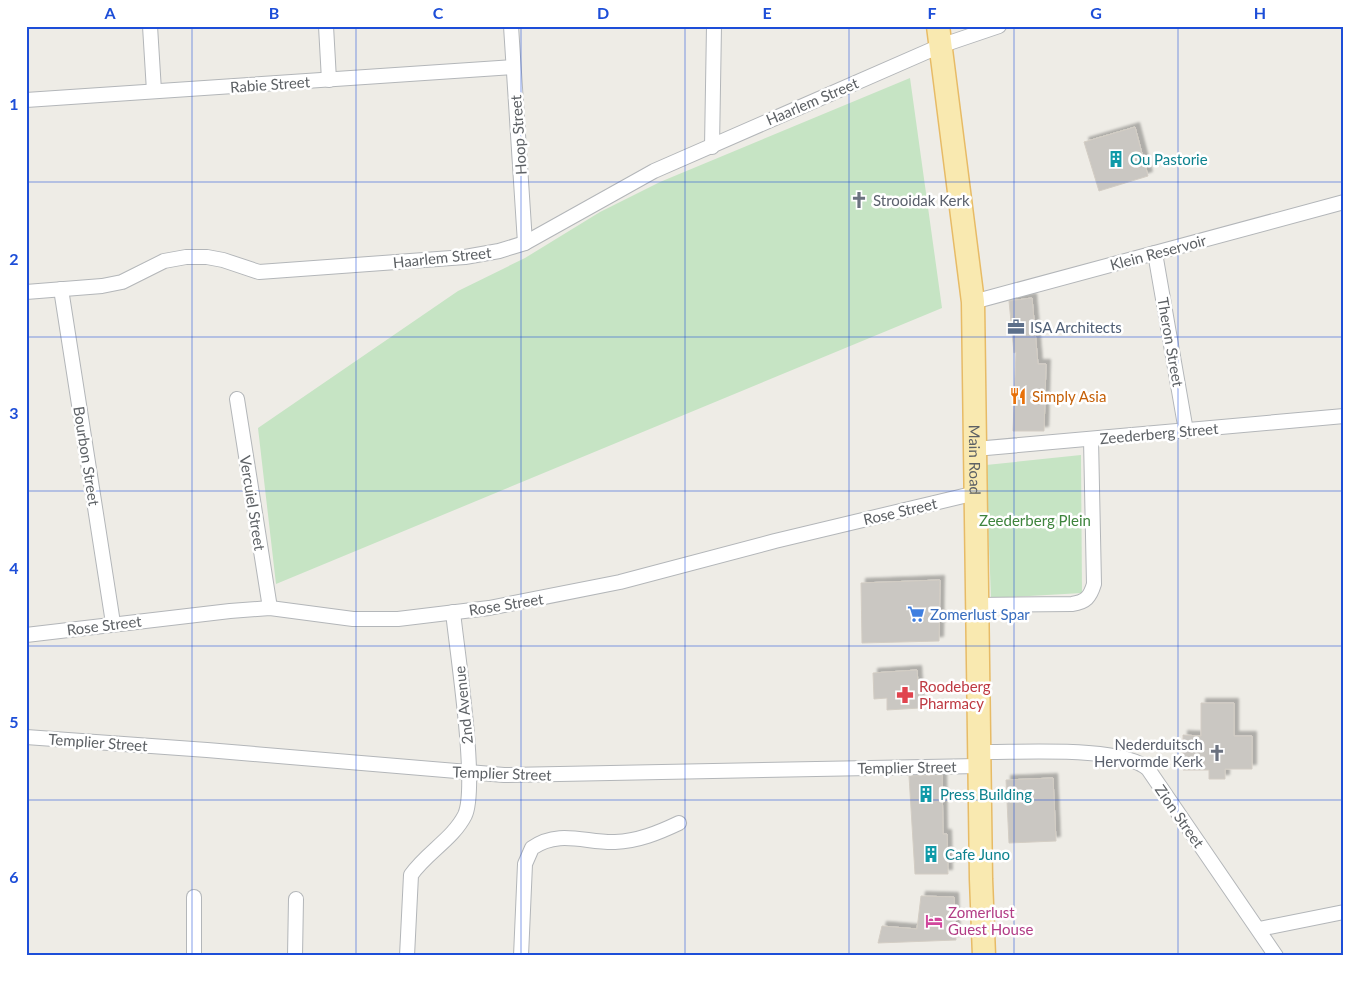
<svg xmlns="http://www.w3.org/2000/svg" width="1370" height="982" viewBox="0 0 1370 982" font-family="Lato,sans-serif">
	<defs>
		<filter id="shadow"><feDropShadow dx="4.5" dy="-4.5" stdDeviation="1" flood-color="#0004"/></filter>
	</defs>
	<rect width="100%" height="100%" fill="#eeece6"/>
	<!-- green -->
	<g fill="#c6e4c4">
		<path d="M910,78L942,308L276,584L258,428L458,291L525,258L600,212L660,182Z"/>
		<path d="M1081,455L1082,593L991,598L986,465Z"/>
	</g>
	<!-- building -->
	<g fill="#cac7c2" stroke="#d3cdc4" filter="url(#shadow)">
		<path d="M1135,127L1148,176L1099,191L1084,142Z"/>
		<path d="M1032,298L1038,364H1046L1044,431H1013L1016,352L1014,353L1009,301Z"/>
		<path d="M940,580L939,641L862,643L861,583Z"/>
		<path d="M917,670L920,708L887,710V698L874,699L873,673Z"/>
		<path d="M1201,703H1234V736H1252V769H1225V779H1209V770H1183V735L1201,736Z"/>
		<path d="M942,775L943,834H947L948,874H915L909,776Z"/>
		<path d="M1053,778L1056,841L1009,843L1006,780Z"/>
		<path d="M921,896L954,897L956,940L878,943L882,926L917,929Z"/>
	</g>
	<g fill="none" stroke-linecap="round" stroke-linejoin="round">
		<!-- minor casing -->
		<g stroke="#b3b6b9" stroke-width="16">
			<g id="minor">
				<path d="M150,26L154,91"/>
				<path d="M326,26L329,80"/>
				<path d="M511,26L525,243"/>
				<path d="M26,100L513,67"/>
				<path d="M712,147L714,26"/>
				<path d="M1155,253L1186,431"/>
				<path d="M61,289L113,623"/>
				<path d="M26,292L102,286L122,282L164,261L186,257H207L223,260L259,272L465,257L499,251L525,243L654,171L940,46L999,26"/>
				<path d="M973,302L1344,202"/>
				<path d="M237,399L270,608"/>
				<path d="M975,449L1344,416"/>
				<path d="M977,605L1072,604C1086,602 1090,597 1094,584L1091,439"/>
				<path d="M26,635L230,611L270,608L353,619H398L489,608L620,582L775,541L976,493"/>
				<path d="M26,737L207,750L504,775L979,766"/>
				<path d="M979,752C1017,753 1121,745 1148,769L1276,956"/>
				<path d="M194,897V956"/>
				<path d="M1259,929L1344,912"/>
				<path d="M295,956L296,899"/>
				<path d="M407,956L411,875C426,853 453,839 465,815C478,786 457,651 453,612"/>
				<path d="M521,956L525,864L532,848C559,829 586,843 615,842C638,841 658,833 679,823"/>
			</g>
		</g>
		<!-- primary casing -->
		<g stroke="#e7bb66" stroke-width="25">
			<g id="primary">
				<path id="s1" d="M938,26L973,302L981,879L984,956"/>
			</g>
		</g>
		<!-- minor -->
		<use href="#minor" stroke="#fff" stroke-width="14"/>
		<!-- primary -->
		<use href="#primary" stroke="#f9e9b0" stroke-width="22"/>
	</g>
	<!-- grid -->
	<path fill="none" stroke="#1d4ed8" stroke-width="1" stroke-opacity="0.55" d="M192,26V956M356,26V956M521,26V956M685,26V956M849,26V956M1014,26V956M1178,26V956M26,182H1344M26,337H1344M26,491H1344M26,646H1344M26,800H1344"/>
	<!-- icons -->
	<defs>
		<g id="building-bare" transform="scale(1.35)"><path d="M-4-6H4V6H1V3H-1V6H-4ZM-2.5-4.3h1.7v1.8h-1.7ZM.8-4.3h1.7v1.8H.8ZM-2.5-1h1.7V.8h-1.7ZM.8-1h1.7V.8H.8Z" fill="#0f9aa8" stroke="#fff" stroke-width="2.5" paint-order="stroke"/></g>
		<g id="church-bare" transform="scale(1.35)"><path d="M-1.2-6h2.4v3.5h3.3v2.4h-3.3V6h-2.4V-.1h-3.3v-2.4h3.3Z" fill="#6b7280" stroke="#fff" stroke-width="2.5" paint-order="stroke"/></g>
		<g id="office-bare" transform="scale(1.35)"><path d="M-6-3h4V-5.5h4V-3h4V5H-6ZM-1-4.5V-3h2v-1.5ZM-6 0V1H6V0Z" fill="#5c6f8a" stroke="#fff" stroke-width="2.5" paint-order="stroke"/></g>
		<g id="restaurant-bare" transform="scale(1.35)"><path d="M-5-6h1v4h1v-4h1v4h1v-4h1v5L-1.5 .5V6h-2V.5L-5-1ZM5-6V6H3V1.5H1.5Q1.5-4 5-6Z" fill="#e8710a" stroke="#fff" stroke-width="2.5" paint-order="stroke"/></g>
		<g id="supermarket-bare" transform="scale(1.35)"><path d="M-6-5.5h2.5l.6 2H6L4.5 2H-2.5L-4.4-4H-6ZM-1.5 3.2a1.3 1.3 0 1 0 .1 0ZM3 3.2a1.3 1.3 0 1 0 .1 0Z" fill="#3f7fe0" stroke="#fff" stroke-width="2.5" paint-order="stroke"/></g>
		<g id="pharmacy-bare" transform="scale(1.35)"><path d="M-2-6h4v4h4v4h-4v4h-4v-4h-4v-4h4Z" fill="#e0444e" stroke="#fff" stroke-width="2.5" paint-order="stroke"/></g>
		<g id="hotel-bare" transform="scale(1.35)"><path d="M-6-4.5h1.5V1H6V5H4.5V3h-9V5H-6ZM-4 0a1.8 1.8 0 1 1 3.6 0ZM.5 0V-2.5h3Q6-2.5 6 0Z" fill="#d1479c" stroke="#fff" stroke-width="2.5" paint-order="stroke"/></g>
	</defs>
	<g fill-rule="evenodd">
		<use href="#building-bare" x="1116" y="159"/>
		<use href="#church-bare" x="859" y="200"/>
		<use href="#office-bare" x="1016" y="327"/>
		<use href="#restaurant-bare" x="1018" y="396"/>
		<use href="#supermarket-bare" x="916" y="614"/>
		<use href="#pharmacy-bare" x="905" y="695"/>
		<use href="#church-bare" x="1217" y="753"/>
		<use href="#building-bare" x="926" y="794"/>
		<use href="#building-bare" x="931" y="854"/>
		<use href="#hotel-bare" x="934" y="921"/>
	</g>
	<g text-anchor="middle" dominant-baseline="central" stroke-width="5" stroke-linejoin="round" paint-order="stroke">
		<!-- street labels -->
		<g font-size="15" fill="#5d6165" stroke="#fff">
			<text transform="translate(270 84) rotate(-4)">Rabie Street</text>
			<text transform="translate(812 101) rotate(-23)">Haarlem Street</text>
			<text transform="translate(518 135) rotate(-94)">Hoop Street</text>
			<text transform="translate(1158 252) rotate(-15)">Klein Reservoir</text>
			<text transform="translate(442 257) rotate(-6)">Haarlem Street</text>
			<text transform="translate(1171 342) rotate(80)">Theron Street</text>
			<text transform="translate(1159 433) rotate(-5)">Zeederberg Street</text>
			<text transform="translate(87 456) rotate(81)">Bourbon Street</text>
			<text stroke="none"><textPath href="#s1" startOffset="436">Main Road</textPath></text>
			<text transform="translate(253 503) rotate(81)">Vercuiel Street</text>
			<text transform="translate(900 511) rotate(-13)">Rose Street</text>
			<text transform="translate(506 604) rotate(-9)">Rose Street</text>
			<text transform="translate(104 625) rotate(-7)">Rose Street</text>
			<text transform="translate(463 705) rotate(-96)">2nd Avenue</text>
			<text transform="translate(98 742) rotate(4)">Templier Street</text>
			<text transform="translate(907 767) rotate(-1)">Templier Street</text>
			<text transform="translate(502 773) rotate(2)">Templier Street</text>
			<text transform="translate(1180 816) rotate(55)">Zion Street</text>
		</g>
		<!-- culture labels -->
		<g font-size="15" fill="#0d838f" stroke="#fff" text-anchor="start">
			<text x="1130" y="159">Ou Pastorie</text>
			<text x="940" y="794">Press Building</text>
			<text x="945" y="854">Cafe Juno</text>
		</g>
		<!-- worship labels -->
		<g font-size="15" fill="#5b616d" stroke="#fff" text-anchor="start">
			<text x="873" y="200">Strooidak Kerk</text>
			<text x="1203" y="744" text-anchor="end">Nederduitsch<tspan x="1203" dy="17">Hervormde Kerk</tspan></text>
		</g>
		<!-- service labels -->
		<g font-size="15" fill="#4e5e75" stroke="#fff" text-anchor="start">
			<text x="1030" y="327">ISA Architects</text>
		</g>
		<!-- food labels -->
		<g font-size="15" fill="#c56008" stroke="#fff" text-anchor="start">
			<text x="1032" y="396">Simply Asia</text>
		</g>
		<!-- park labels -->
		<g font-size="15" fill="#3e843d" stroke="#fff">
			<text x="1035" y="520">Zeederberg Plein</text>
		</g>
		<!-- shop labels -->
		<g font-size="15" fill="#366cbe" stroke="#fff" text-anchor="start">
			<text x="930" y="614">Zomerlust Spar</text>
		</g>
		<!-- health labels -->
		<g font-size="15" fill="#be3a42" stroke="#fff" text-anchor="start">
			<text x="919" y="686">Roodeberg<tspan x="919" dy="17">Pharmacy</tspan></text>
		</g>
		<!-- hotel labels -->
		<g font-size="15" fill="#b23c85" stroke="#fff" text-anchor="start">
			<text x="948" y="912">Zomerlust<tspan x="948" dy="17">Guest House</tspan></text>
		</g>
	</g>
	<!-- border -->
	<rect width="1370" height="982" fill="none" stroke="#ffffff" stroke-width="55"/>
	<rect x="28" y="28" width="1314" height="926" fill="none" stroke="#1d4ed8" stroke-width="2"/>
	<g font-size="16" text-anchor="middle" font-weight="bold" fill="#1d4ed8">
		<text x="110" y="19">A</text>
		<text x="274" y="19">B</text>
		<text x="438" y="19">C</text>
		<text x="603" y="19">D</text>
		<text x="767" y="19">E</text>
		<text x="932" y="19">F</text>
		<text x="1096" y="19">G</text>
		<text x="1260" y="19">H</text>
		<text x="14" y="110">1</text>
		<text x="14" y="265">2</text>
		<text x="14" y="419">3</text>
		<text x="14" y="574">4</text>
		<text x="14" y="728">5</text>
		<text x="14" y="883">6</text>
	</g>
</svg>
